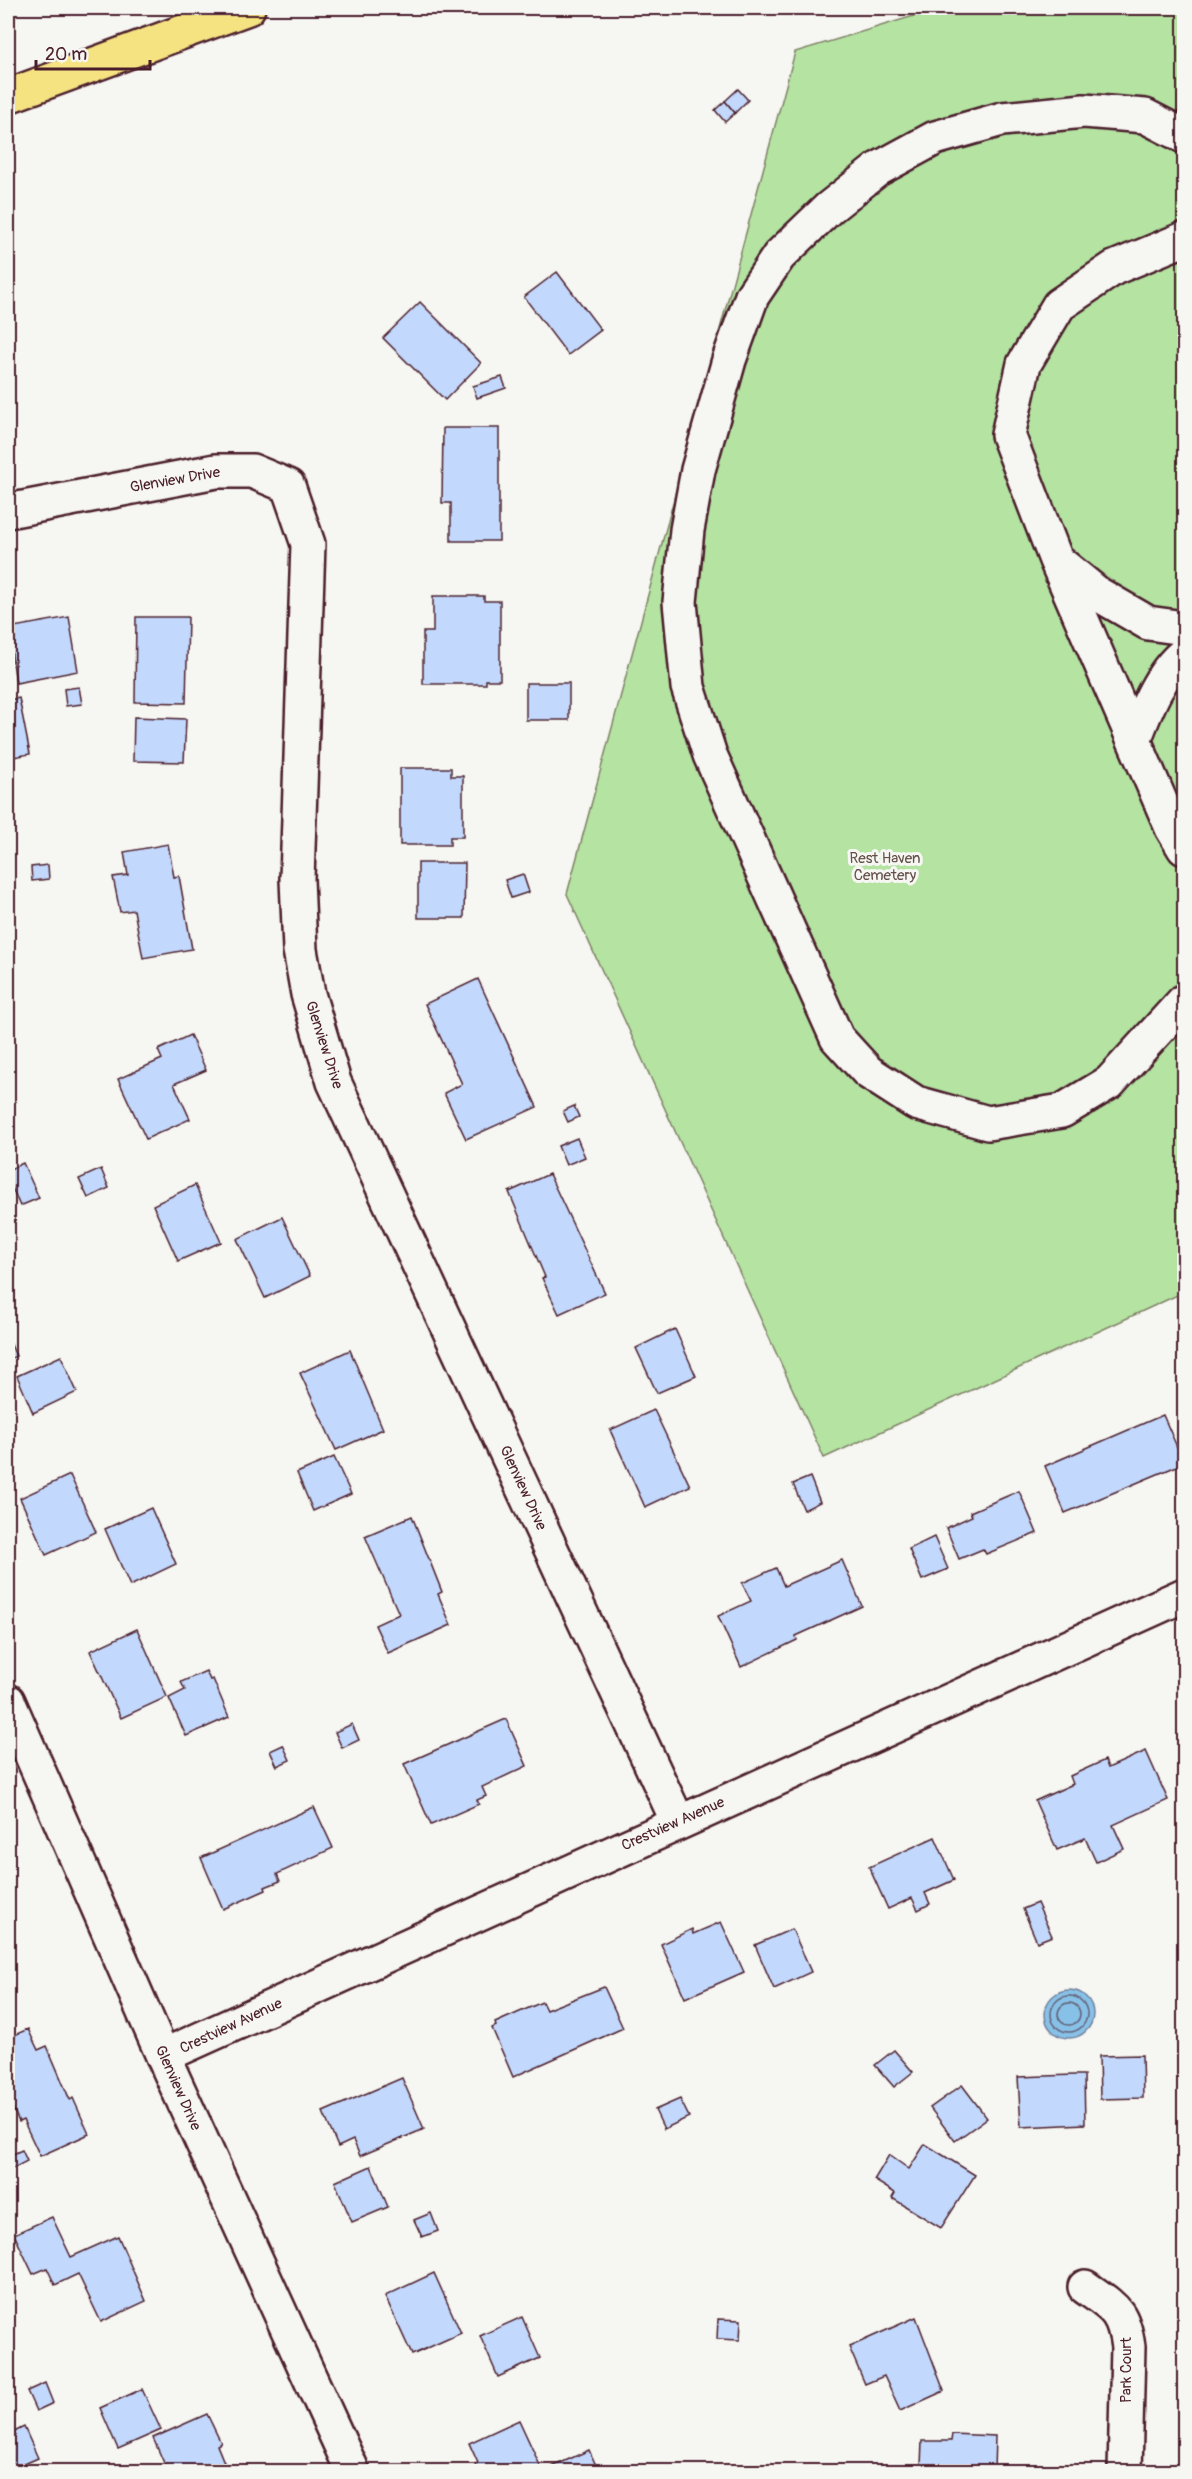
<svg xmlns="http://www.w3.org/2000/svg" width="1192" height="2479" viewBox="0 0 1192 2479" font-family="Pangolin,sans-serif">
	<rect width="100%" height="100%" fill="#f6f6f2"/>
	<filter id="ink" filterUnits="userSpaceOnUse"><feTurbulence type="fractalNoise" baseFrequency=".0167" numOctaves="2"/><feDisplacementMap in="SourceGraphic" scale="12" xChannelSelector="R" yChannelSelector="G"/><feConvolveMatrix kernelMatrix="1 2 1 2 8 2 1 2 1" color-interpolation-filters="sRGB"/></filter>
	<g filter="url(#ink)">
		<!-- green -->
		<path fill="#b4e3a2" stroke="#7f8166" stroke-width="1.5" d="M940,8H1184V1292L824,1458L567,894L795,52Z"/>
		<!-- water -->
		<circle fill="#88c1e7" stroke="#6f809c" stroke-width="1.5" cx="1069" cy="2014" r="24"/>
		<g fill="none" stroke-linecap="round" stroke-linejoin="round">
			<!-- shore -->
			<g stroke="#636076" stroke-width="1.5">
				<circle cx="1069" cy="2014" r="18"/>
				<circle cx="1069" cy="2014" r="11"/>
			</g>
		</g>
		<!-- building -->
		<g fill="#c3d8fd" stroke="#4a1f2b" stroke-width="1.5">
			<path d="M738,89L748,100L735,113L725,101Z"/>
			<path d="M725,101L735,113L725,122L715,110Z"/>
			<path d="M557,272L601,330L568,355L524,297Z"/>
			<path d="M420,302L481,363L445,400L383,338Z"/>
			<path d="M502,377L506,388L477,398L473,386Z"/>
			<path d="M443,428H499V541H451V503H442Z"/>
			<path d="M433,596H484V601H500V680H486V684H423V632H433Z"/>
			<path d="M69,617L78,671L16,683L8,628Z"/>
			<path d="M136,617H188L186,703L135,702Z"/>
			<rect x="526" y="683" width="43" height="37"/>
			<path d="M79,687L82,704L66,706L64,689Z"/>
			<path d="M19,698L30,754L8,758V700Z"/>
			<path d="M134,717L186,719L184,762L133,761Z"/>
			<path d="M400,768H451V776H463V837H450V845H400Z"/>
			<path d="M168,844L174,877L179,876L192,949L143,958L134,910L120,912L113,877L128,875L124,852Z"/>
			<path d="M418,863H465L464,918H418Z"/>
			<path d="M48,865L49,879L32,881L31,867Z"/>
			<path d="M523,874L529,892L511,898L505,880Z"/>
			<path d="M478,979L537,1107L466,1139L444,1093L462,1084L425,1004Z"/>
			<path d="M190,1035L206,1070L174,1084L190,1119L146,1139L118,1079L162,1059L158,1050Z"/>
			<path d="M574,1106L579,1117L568,1122L563,1111Z"/>
			<path d="M577,1138L585,1157L566,1165L558,1146Z"/>
			<path d="M23,1163L39,1198L20,1206L8,1179V1170Z"/>
			<path d="M101,1169L109,1188L88,1198L79,1179Z"/>
			<path d="M549,1174L605,1293L559,1314L542,1278L545,1277L509,1192Z"/>
			<path d="M195,1185L221,1242L178,1261L153,1205Z"/>
			<path d="M282,1217L310,1276L265,1298L237,1239Z"/>
			<path d="M675,1329L696,1376L657,1393L636,1348Z"/>
			<path d="M8,1338L16,1356L8,1360Z"/>
			<path d="M350,1350L383,1429L336,1450L300,1373Z"/>
			<path d="M61,1356L77,1392L33,1413L17,1376Z"/>
			<path d="M654,1410L690,1486L645,1507L610,1430Z"/>
			<path d="M1163,1415L1184,1463L1065,1513L1045,1466Z"/>
			<path d="M334,1457L351,1494L313,1511L297,1473Z"/>
			<path d="M70,1475L96,1532L46,1555L20,1498Z"/>
			<path d="M810,1477L820,1502L804,1510L793,1484Z"/>
			<path d="M1019,1491L1037,1533L986,1554L983,1549L959,1559L946,1528L972,1516L970,1512Z"/>
			<path d="M151,1508L176,1564L130,1586L105,1529Z"/>
			<path d="M412,1516L442,1592L438,1594L451,1625L388,1653L375,1625L399,1614L365,1536Z"/>
			<path d="M934,1537L948,1569L922,1580L909,1549Z"/>
			<path d="M842,1560L862,1606L796,1636L797,1640L741,1667L718,1616L751,1601L742,1583L776,1568L784,1586Z"/>
			<path d="M137,1629L167,1697L121,1718L90,1651Z"/>
			<path d="M206,1671L210,1680L213,1679L229,1717L186,1736L169,1698L185,1690L181,1682Z"/>
			<path d="M506,1719L527,1766L482,1787L486,1796L477,1800L479,1804L431,1825L404,1764Z"/>
			<path d="M352,1724L359,1740L342,1748L335,1732Z"/>
			<path d="M283,1745L290,1760L277,1766L270,1751Z"/>
			<path d="M1146,1751L1168,1800L1113,1825L1124,1849L1096,1862L1085,1838L1057,1850L1035,1801L1073,1784L1070,1776L1105,1760L1108,1768Z"/>
			<path d="M314,1807L333,1848L277,1874L280,1881L265,1887L266,1890L223,1909L201,1858Z"/>
			<path d="M935,1837L954,1880L925,1893L930,1904L918,1910L912,1898L888,1909L869,1867Z"/>
			<path d="M1037,1903L1052,1936L1037,1942L1023,1909Z"/>
			<path d="M721,1922L744,1972L685,1998L661,1944L692,1929L693,1934Z"/>
			<path d="M792,1929L811,1972L774,1989L755,1945Z"/>
			<path d="M604,1987L623,2028L513,2077L492,2028L496,2026L495,2023L542,2002L546,2010Z"/>
			<path d="M28,2029L38,2050L47,2046L70,2100L73,2098L89,2134L40,2156L23,2120L19,2122L8,2097V2038Z"/>
			<path d="M894,2050L913,2072L894,2087L875,2065Z"/>
			<path d="M1142,2055L1143,2098L1100,2099L1099,2056Z"/>
			<path d="M1074,2075H1084L1085,2124L1021,2127L1018,2077Z"/>
			<path d="M402,2078L424,2129L360,2156L353,2140L338,2147L323,2112Z"/>
			<path d="M962,2085L987,2118L955,2141L930,2108Z"/>
			<path d="M680,2099L689,2117L664,2129L655,2110Z"/>
			<path d="M925,2144L975,2175L941,2228L892,2198L895,2193L874,2180L889,2155L909,2169Z"/>
			<path d="M22,2150L27,2161L8,2171V2156Z"/>
			<path d="M371,2166L388,2207L352,2222L335,2182Z"/>
			<path d="M431,2213L438,2231L422,2237L414,2220Z"/>
			<path d="M52,2217L71,2257L118,2236L146,2301L101,2322L78,2274L55,2285L47,2268L33,2274L14,2234Z"/>
			<path d="M434,2273L461,2333L412,2355L385,2296Z"/>
			<path d="M522,2317L540,2358L498,2377L480,2336Z"/>
			<path d="M916,2317L944,2391L900,2411L884,2376L865,2384L849,2347Z"/>
			<path d="M718,2319L741,2320L740,2340L717,2339Z"/>
			<path d="M45,2383L53,2403L36,2411L27,2391Z"/>
			<path d="M142,2389L161,2430L118,2449L100,2408Z"/>
			<path d="M207,2414L221,2443L217,2445L228,2472H168L153,2438Z"/>
			<path d="M519,2420L543,2472H478L475,2464L478,2463L469,2443Z"/>
			<path d="M24,2427L38,2458L13,2469L8,2456V2435Z"/>
			<path d="M952,2434L995,2436L994,2471L921,2466L922,2441H951Z"/>
			<path d="M589,2450L599,2472H554L552,2467Z"/>
		</g>
		<g fill="none" stroke-linecap="round" stroke-linejoin="round">
			<!-- minor casing -->
			<g stroke="#4a1f2b" stroke-width="38">
				<g id="minor">
					<path d="M1184,136L1145,116L1084,111L1002,119L935,138L878,169L829,208L779,256L752,296L729,360L698,470L687,530L680,602L688,687L710,755L837,1038L868,1072L916,1103L988,1123L1062,1111L1110,1082L1184,1001"/>
					<path d="M1184,239L1114,268L1059,305L1024,364L1008,435L1056,560L1172,828L1184,848"/>
					<path d="M8,511L216,471H252L288,486L308,544L297,879L300,950L308,994L334,1082L678,1822"/>
					<path d="M1061,564L1098,594L1148,623L1184,628"/>
					<path d="M1135,738C1146,709 1160,673 1184,654"/>
					<path d="M8,1701L163,2056L353,2472"/>
					<path d="M163,2056L1184,1595"/>
					<path d="M1085,2287C1114,2308 1123,2310 1128,2347L1125,2472"/>
				</g>
			</g>
			<!-- highway casing -->
			<g stroke="#4a1f2b" stroke-width="38">
				<path id="highway" d="M8,96L248,8"/>
			</g>
			<!-- minor -->
			<use href="#minor" stroke="#f6f6f2" stroke-width="33"/>
			<!-- highway -->
			<use href="#highway" stroke="#f5e382" stroke-width="33"/>
		</g>
	</g>
	<g text-anchor="middle" dominant-baseline="central" stroke-width="6" stroke-linejoin="round" paint-order="stroke">
		<!-- street labels -->
		<g font-size="15" fill="#4a1f2b" stroke="#f6f6f2">
			<text transform="translate(175 480) rotate(-10)">Glenview Drive</text>
			<text transform="translate(324 1045) rotate(72)">Glenview Drive</text>
			<text transform="translate(523 1488) rotate(65)">Glenview Drive</text>
			<text transform="translate(673 1824) rotate(-24)">Crestview Avenue</text>
			<text transform="translate(231 2026) rotate(-25)">Crestview Avenue</text>
			<text transform="translate(178 2088) rotate(66)">Glenview Drive</text>
			<text transform="translate(1126 2370) rotate(-90)">Park Court</text>
		</g>
		<!-- park labels -->
		<g font-size="15" fill="#645049" stroke="#f6f6f2">
			<text x="885" y="858">Rest Haven<tspan x="885" dy="17">Cemetery</tspan></text>
		</g>
	</g>
	<!-- margin -->
	<rect width="1192" height="2479" fill="none" stroke="#f6f6f2" stroke-width="30"/>
	<rect x="15" y="15" width="1162" height="2449" fill="none" stroke="#4a1f2b" stroke-width="2" filter="url(#ink)"/>
	<!-- scale -->
	<path d="M36 60v9h114v-9" fill="none" stroke="#4a1f2b" stroke-width="3"/>
	<text x="45" y="60" font-size="18" fill="#4a1f2b" stroke="#f6f6f2" stroke-width="4.5" paint-order="stroke">20 m</text>
</svg>
